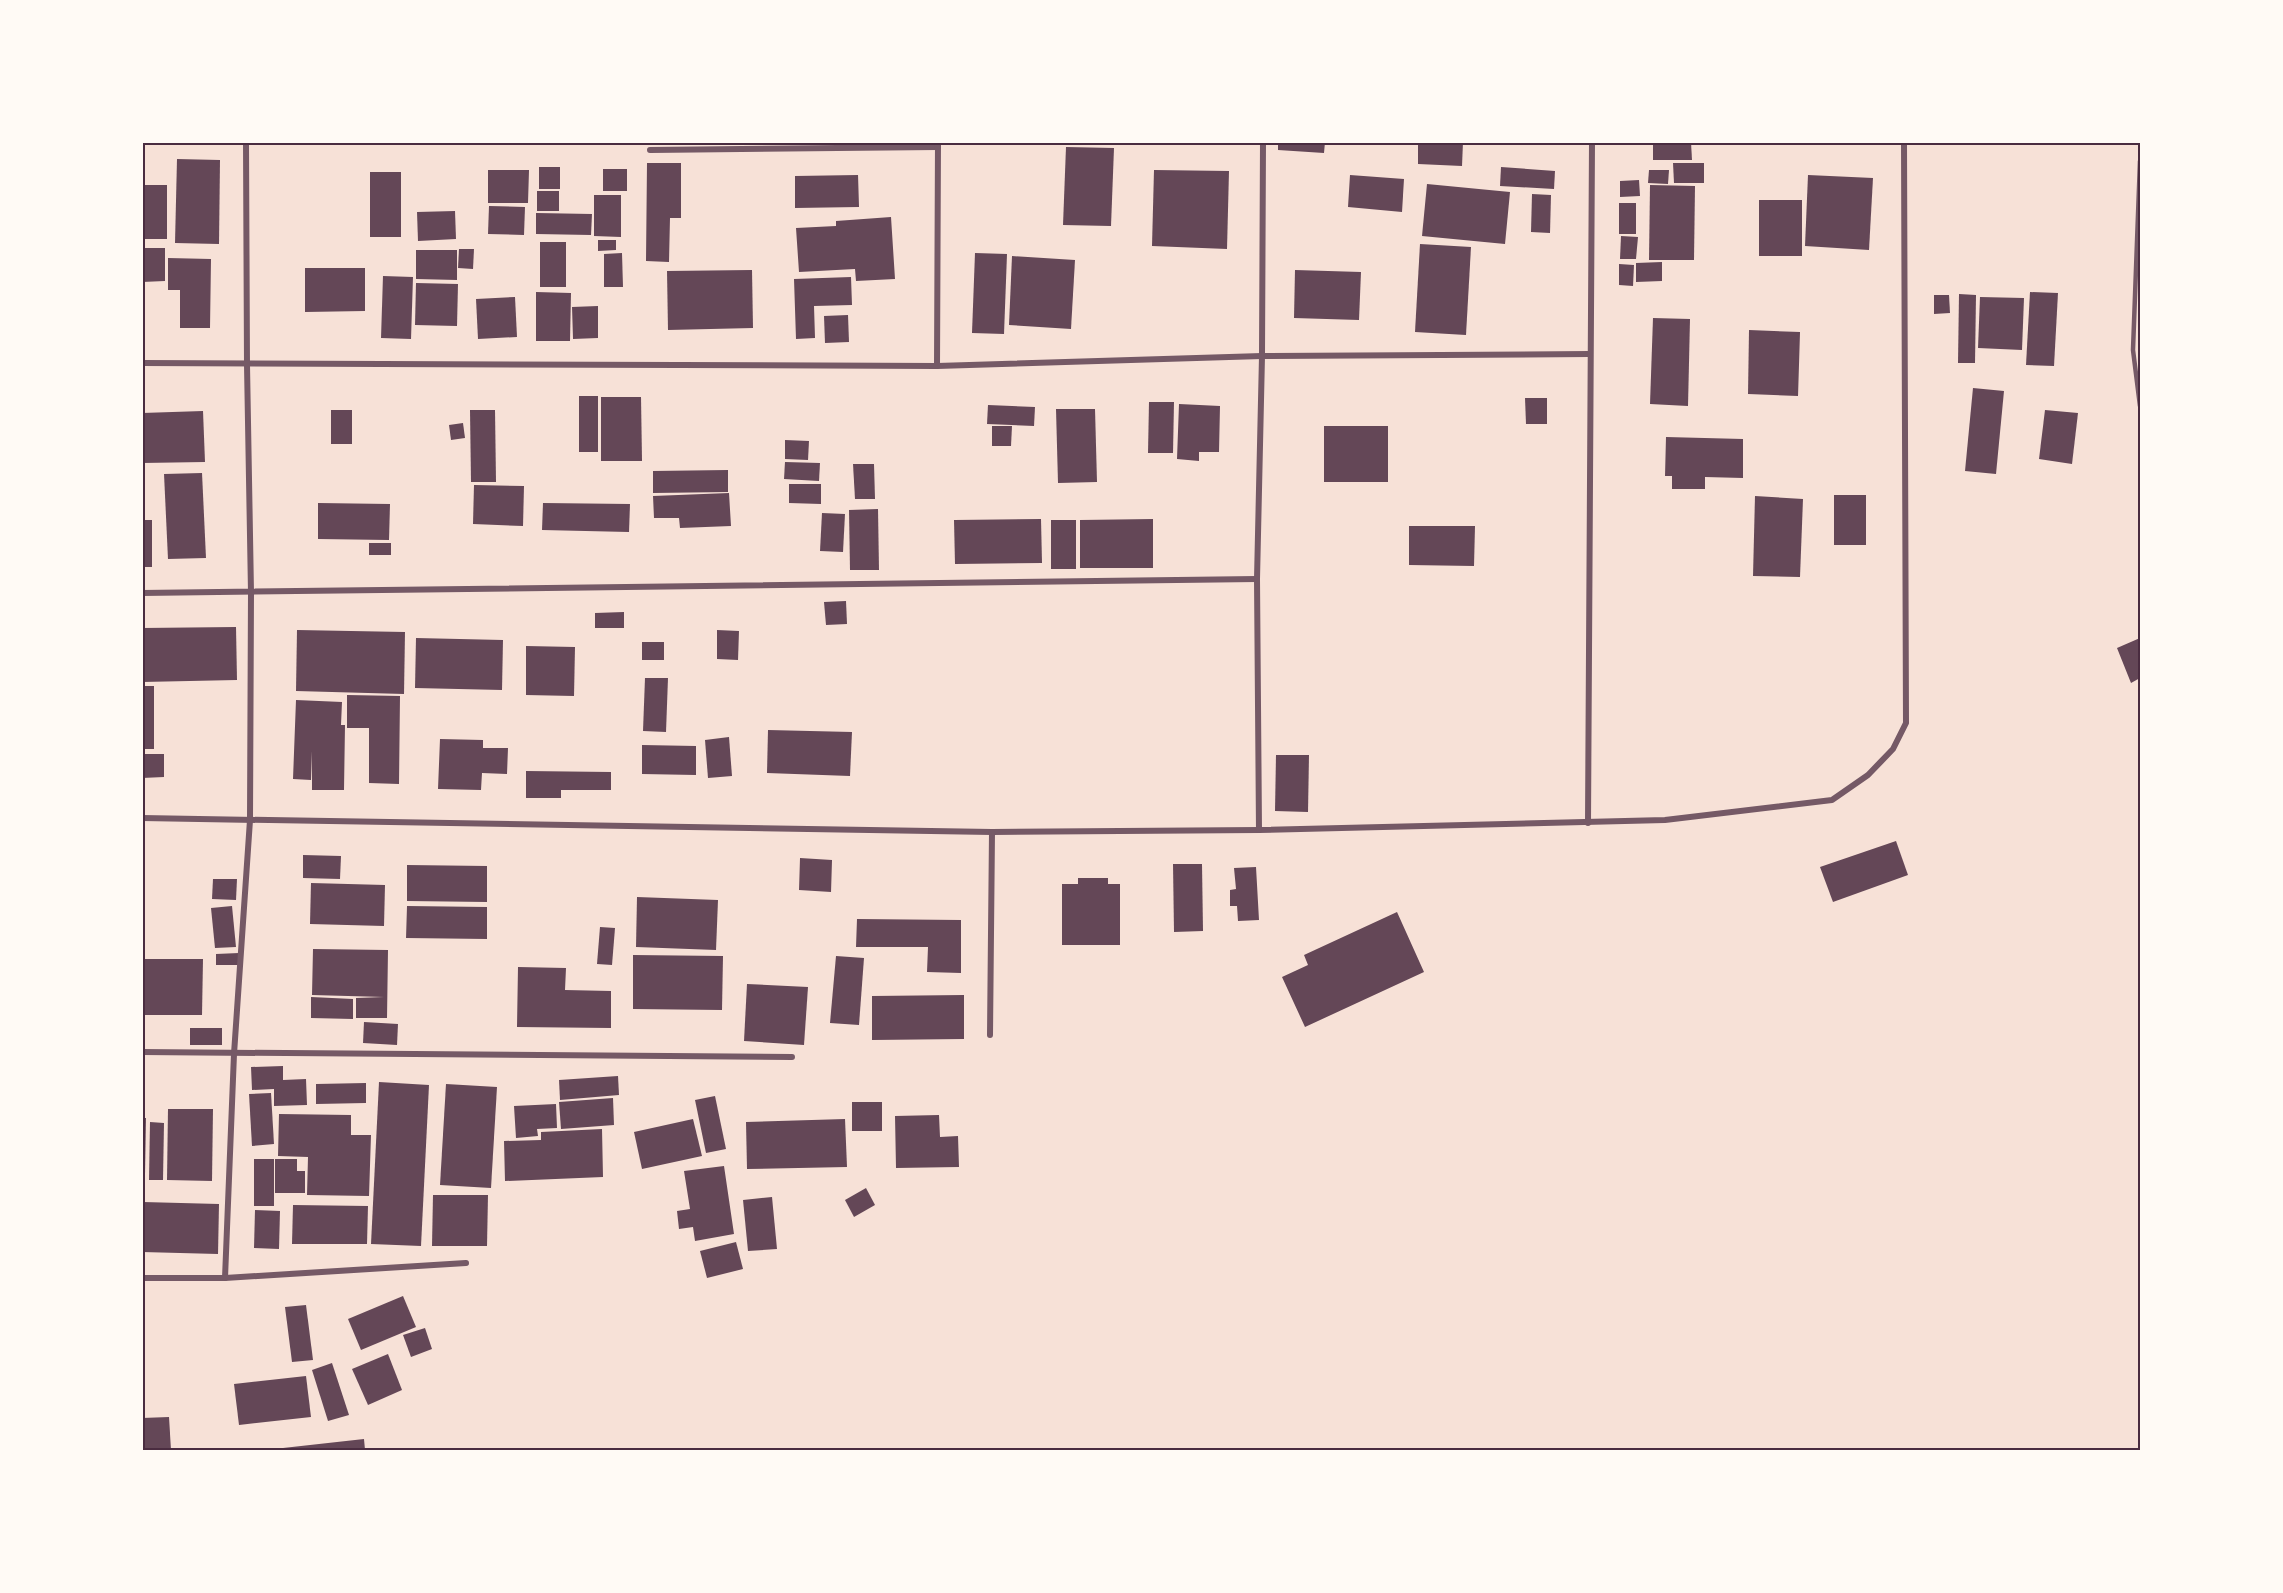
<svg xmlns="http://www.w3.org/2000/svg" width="2283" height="1593" viewBox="0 0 2283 1593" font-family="'Fira Sans Condensed',sans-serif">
	<rect width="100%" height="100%" fill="#f7e1d7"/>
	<!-- building -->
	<g fill="#644757">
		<path d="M1278,142H1325L1324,153L1278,150Z"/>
		<path d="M1418,142H1463L1462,166L1418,164Z"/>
		<path d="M1653,142H1691L1692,160H1653Z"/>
		<path d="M1066,147L1114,148L1111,226L1063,225Z"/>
		<path d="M177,159L220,160L219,244L175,243Z"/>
		<path d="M647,163H681V218H670L669,262L646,261Z"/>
		<path d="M1673,163H1704V183H1674Z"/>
		<rect x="539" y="167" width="21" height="22"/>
		<path d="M1501,167L1555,171L1554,189L1500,186Z"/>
		<rect x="603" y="169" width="24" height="22"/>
		<path d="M488,170H529L528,203H488Z"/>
		<path d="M1154,170L1229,171L1227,249L1152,246Z"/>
		<path d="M1649,170H1669L1668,184L1648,183Z"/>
		<rect x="370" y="172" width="31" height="65"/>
		<path d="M858,175L859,207L795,208V176Z"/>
		<path d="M1350,175L1404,179L1402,212L1348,207Z"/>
		<path d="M1808,175L1873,178L1869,250L1805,246Z"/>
		<path d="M1639,180L1640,196L1620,197V181Z"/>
		<path d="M1427,184L1510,192L1505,244L1422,236Z"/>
		<rect x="142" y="185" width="25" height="54"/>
		<path d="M1650,185L1695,186L1694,260H1649Z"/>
		<rect x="537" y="191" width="22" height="20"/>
		<path d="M1532,194L1551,195L1550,233L1531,232Z"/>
		<path d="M594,195H621V237L594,236Z"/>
		<rect x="1759" y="200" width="43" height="56"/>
		<rect x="1619" y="203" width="17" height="31"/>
		<path d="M489,206L525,207L524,235L488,234Z"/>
		<path d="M455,211L456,239L418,241L417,212Z"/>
		<path d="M536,213L592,214L591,235L536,234Z"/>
		<path d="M891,217L895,279L856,281L855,269L799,272L796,228L836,226V221Z"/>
		<path d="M1621,236L1638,237L1636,259H1620Z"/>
		<path d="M598,240H616V250L598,251Z"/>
		<rect x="540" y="242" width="26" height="45"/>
		<path d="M1420,244L1471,247L1466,335L1415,332Z"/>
		<path d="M142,248H165V281L142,282Z"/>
		<path d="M459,249H474L473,269L458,268Z"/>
		<path d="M416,250H457V280L416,279Z"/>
		<path d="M622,253L623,287H604V254Z"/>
		<path d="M975,253L1007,254L1004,334L972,333Z"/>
		<path d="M1012,256L1075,260L1071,329L1009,325Z"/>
		<path d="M168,258L211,259L210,328H180V290H168Z"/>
		<path d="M1662,262V281L1636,282V263Z"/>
		<path d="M1619,264L1634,265L1633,286L1619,285Z"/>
		<path d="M305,268H365V311L305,312Z"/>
		<path d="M752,270L753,328L668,330L667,271Z"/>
		<path d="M1295,270L1361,272L1359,320L1294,318Z"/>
		<path d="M383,276L413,277L411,339L381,338Z"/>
		<path d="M851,277L852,305L814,306L815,338L796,339L794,279Z"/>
		<path d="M416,283L458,284L457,326L415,325Z"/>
		<path d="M536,292L571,293L570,341H536Z"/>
		<path d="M2030,292L2058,293L2054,366L2026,365Z"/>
		<path d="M1959,294L1976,295L1975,363H1958Z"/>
		<path d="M1934,295H1949L1950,313L1934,314Z"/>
		<path d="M515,297L517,337L478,339L476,299Z"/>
		<path d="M1980,297L2024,298L2022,350L1978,348Z"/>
		<path d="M598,306V338L573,339L572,307Z"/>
		<path d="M848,315L849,342L825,343L824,316Z"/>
		<path d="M1653,318L1690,319L1688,406L1650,404Z"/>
		<path d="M1749,330L1800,332L1798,396L1748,394Z"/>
		<path d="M1973,388L2004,391L1996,474L1965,471Z"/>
		<rect x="579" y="396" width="19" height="56"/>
		<path d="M601,397H641L642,461H601Z"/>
		<path d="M1525,398H1547V424H1526Z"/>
		<path d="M1149,402H1174L1173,453H1148Z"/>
		<path d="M1179,404L1220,406L1219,452H1199V461L1177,459Z"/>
		<path d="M988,405L1035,407L1034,426L987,424Z"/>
		<path d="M1056,409H1095L1097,482L1058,483Z"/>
		<rect x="331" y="410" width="21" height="34"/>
		<path d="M470,410H495L496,482H471Z"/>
		<path d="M2045,410L2078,413L2072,464L2039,459Z"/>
		<path d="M203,411L205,462L142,463V413Z"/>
		<path d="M463,423L465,438L451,440L449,425Z"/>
		<path d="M992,426H1012L1011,446H992Z"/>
		<rect x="1324" y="426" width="64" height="56"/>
		<path d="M1666,437L1743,439V478L1705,477V489H1672V476H1665Z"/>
		<path d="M785,440L809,441L808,460L785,459Z"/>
		<path d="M785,462L820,463L819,481L784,479Z"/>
		<path d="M853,464H874L875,499H855Z"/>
		<path d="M728,470V492L653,493V471Z"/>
		<path d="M202,473L206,558L168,559L164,474Z"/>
		<path d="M789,484H821V504L789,503Z"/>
		<path d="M474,485L524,486L523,526L473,524Z"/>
		<path d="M729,493L731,526L680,528L679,518H654L653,496Z"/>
		<rect x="1834" y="495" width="32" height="50"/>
		<path d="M1755,496L1803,499L1800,577L1753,576Z"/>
		<path d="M318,503L390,504L389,540L318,539Z"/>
		<path d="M543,503L630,504L629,532L542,530Z"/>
		<path d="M878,509L879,570H850L849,510Z"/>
		<path d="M822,513L845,514L843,552L820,551Z"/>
		<path d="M1041,519L1042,563L955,564L954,520Z"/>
		<path d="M1153,519V568H1080V520Z"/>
		<rect x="142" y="520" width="10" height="47"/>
		<rect x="1051" y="520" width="25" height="49"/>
		<path d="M1409,526H1475L1474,566L1409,565Z"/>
		<rect x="369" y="543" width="22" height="12"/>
		<path d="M846,601L847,624L826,625L824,602Z"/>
		<path d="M624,612V628H595V613Z"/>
		<path d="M236,627L237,680L142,682V628Z"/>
		<path d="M297,630L405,632L404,694L296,691Z"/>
		<path d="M717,630L739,631L738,660L717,659Z"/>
		<path d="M416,638L503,640L502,690L415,688Z"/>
		<path d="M2140,638V678L2131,683L2117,648Z"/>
		<rect x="642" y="642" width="22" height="18"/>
		<path d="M526,646L575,647L574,696L526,695Z"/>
		<path d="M645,678H668L666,732L643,731Z"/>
		<rect x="142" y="686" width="12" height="63"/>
		<path d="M347,695L400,696L399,784L369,783V728H347Z"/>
		<path d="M296,700L342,702L341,725H345L344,790H312V751L311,780L293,779Z"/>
		<path d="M768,730L852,732L850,776L767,773Z"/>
		<path d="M729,737L732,776L708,778L705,740Z"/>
		<path d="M440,739L483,740V748H508L507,774L482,773L481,790L438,789Z"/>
		<path d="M642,745L696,746V775L642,774Z"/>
		<path d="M142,754H164V777L142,778Z"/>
		<path d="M1276,755H1309L1308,812L1275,811Z"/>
		<path d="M526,771L611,772V790H561V798H526Z"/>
		<path d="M1896,841L1908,875L1833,902L1820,867Z"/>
		<path d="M303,855L341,856L340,879L303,878Z"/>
		<path d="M800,858L832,860L831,892L799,890Z"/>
		<path d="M1173,864H1202L1203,931L1174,932Z"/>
		<path d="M407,865L487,866V902L407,901Z"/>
		<path d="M1256,867L1259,920L1238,921L1237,906H1230V890L1236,889L1234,868Z"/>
		<path d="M1078,878H1108V884H1120V945H1062V884H1078Z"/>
		<path d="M213,879H237L236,900L212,899Z"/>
		<path d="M311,883L385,885L384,926L310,924Z"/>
		<path d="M637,897L718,900L716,950L636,947Z"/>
		<path d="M232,906L236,947L215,948L211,908Z"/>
		<path d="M407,906L487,907V939L406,938Z"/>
		<path d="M1397,912L1424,972L1305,1027L1282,977L1308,965L1304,955Z"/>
		<path d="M857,919L961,920V973L927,972L928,947H856Z"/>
		<path d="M600,927L615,928L612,965L597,964Z"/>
		<path d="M313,949L388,950L387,1018H356V998L384,997L312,995Z"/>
		<path d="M239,953L240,965H216V954Z"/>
		<path d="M633,955L723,956L722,1010L633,1009Z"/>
		<path d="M836,956L864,958L859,1025L830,1023Z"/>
		<path d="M142,959H203L202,1015H142Z"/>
		<path d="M518,967L566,968L565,990L611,991V1028L517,1027Z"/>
		<path d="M747,984L808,987L804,1045L744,1041Z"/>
		<path d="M964,995V1039L872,1040V996Z"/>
		<path d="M311,997L353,999V1019L311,1018Z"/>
		<path d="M364,1022L398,1024L397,1045L363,1043Z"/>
		<rect x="190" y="1028" width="32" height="17"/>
		<path d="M283,1066V1080L306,1079L307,1105L274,1106V1089L252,1090L251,1067Z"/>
		<path d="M618,1076L619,1095L560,1100L559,1080Z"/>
		<path d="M379,1082L429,1085L421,1246L371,1244Z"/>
		<path d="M366,1083V1103L316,1104V1084Z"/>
		<path d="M446,1084L497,1087L491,1188L440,1185Z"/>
		<path d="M271,1093L274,1144L252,1146L249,1094Z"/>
		<path d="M715,1096L726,1149L706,1153L695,1100Z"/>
		<path d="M613,1098L614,1125L561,1129L559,1102Z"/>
		<rect x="852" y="1102" width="30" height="29"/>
		<path d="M556,1104L557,1128L537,1129L538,1136L516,1138L514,1106Z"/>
		<path d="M168,1109H213L212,1181L167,1180Z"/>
		<path d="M279,1114L351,1115V1135H371L369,1196L307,1195L308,1157L278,1156Z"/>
		<path d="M939,1115L940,1137L958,1136L959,1167L896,1168L895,1116Z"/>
		<path d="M142,1118H146L145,1174L142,1173Z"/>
		<path d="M693,1119L702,1156L642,1169L634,1132Z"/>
		<path d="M845,1119L847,1167L747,1169L746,1122Z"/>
		<path d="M150,1122L164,1123L163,1180H149Z"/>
		<path d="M602,1129L603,1177L505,1181L504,1141L541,1140V1132Z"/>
		<rect x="254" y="1159" width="20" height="47"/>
		<path d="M275,1159H297V1171H305V1193H275Z"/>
		<path d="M724,1166L734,1234L695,1241L693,1227L679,1229L677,1211L690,1209L684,1171Z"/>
		<path d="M866,1188L875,1205L854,1217L845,1200Z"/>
		<path d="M433,1195H488L487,1246H432Z"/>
		<path d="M772,1197L777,1249L748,1251L743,1200Z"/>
		<path d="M143,1202L219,1204L218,1254L142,1252Z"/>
		<path d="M293,1205L368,1206L367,1244H292Z"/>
		<path d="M255,1210L280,1211L279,1249L254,1248Z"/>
		<path d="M736,1242L743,1269L707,1278L700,1251Z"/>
		<path d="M403,1296L416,1327L361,1350L348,1319Z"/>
		<path d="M306,1305L313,1360L292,1362L285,1307Z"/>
		<path d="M425,1328L432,1349L411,1357L403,1335Z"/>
		<path d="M388,1354L402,1390L368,1405L352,1369Z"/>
		<path d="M332,1363L349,1415L328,1421L312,1370Z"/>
		<path d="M306,1376L311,1417L239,1425L234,1384Z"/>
		<path d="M169,1417L171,1450H142V1418Z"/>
		<path d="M364,1439L365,1450H283V1448Z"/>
	</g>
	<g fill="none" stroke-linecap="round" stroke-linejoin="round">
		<!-- service -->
		<path stroke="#755966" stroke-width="4.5" d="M2140,161L2133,350L2140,406"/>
		<!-- minor -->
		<g stroke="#755966" stroke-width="6">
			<path d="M650,150L938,147"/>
			<path d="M142,363L937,366L1262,356L1590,354"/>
			<path d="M937,366L938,142"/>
			<path d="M142,593L1257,579"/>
			<path d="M142,818L992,832L1259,830L1665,820L1832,800L1868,775L1893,749L1906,723L1904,142"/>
			<path d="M1588,823L1592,142"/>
			<path d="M1259,830L1257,579L1262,356L1263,142"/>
			<path d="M990,1035L992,832"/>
			<path d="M142,1052L792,1057"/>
			<path d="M142,1278H225L466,1263"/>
			<path d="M225,1278L234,1054L250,820L251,592L247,365L246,142"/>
		</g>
	</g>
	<!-- border -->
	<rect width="2283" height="1593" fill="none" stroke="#fffaf5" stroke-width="288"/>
	<rect x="144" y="144" width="1995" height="1305" fill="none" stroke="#4a2c40" stroke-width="2"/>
</svg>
